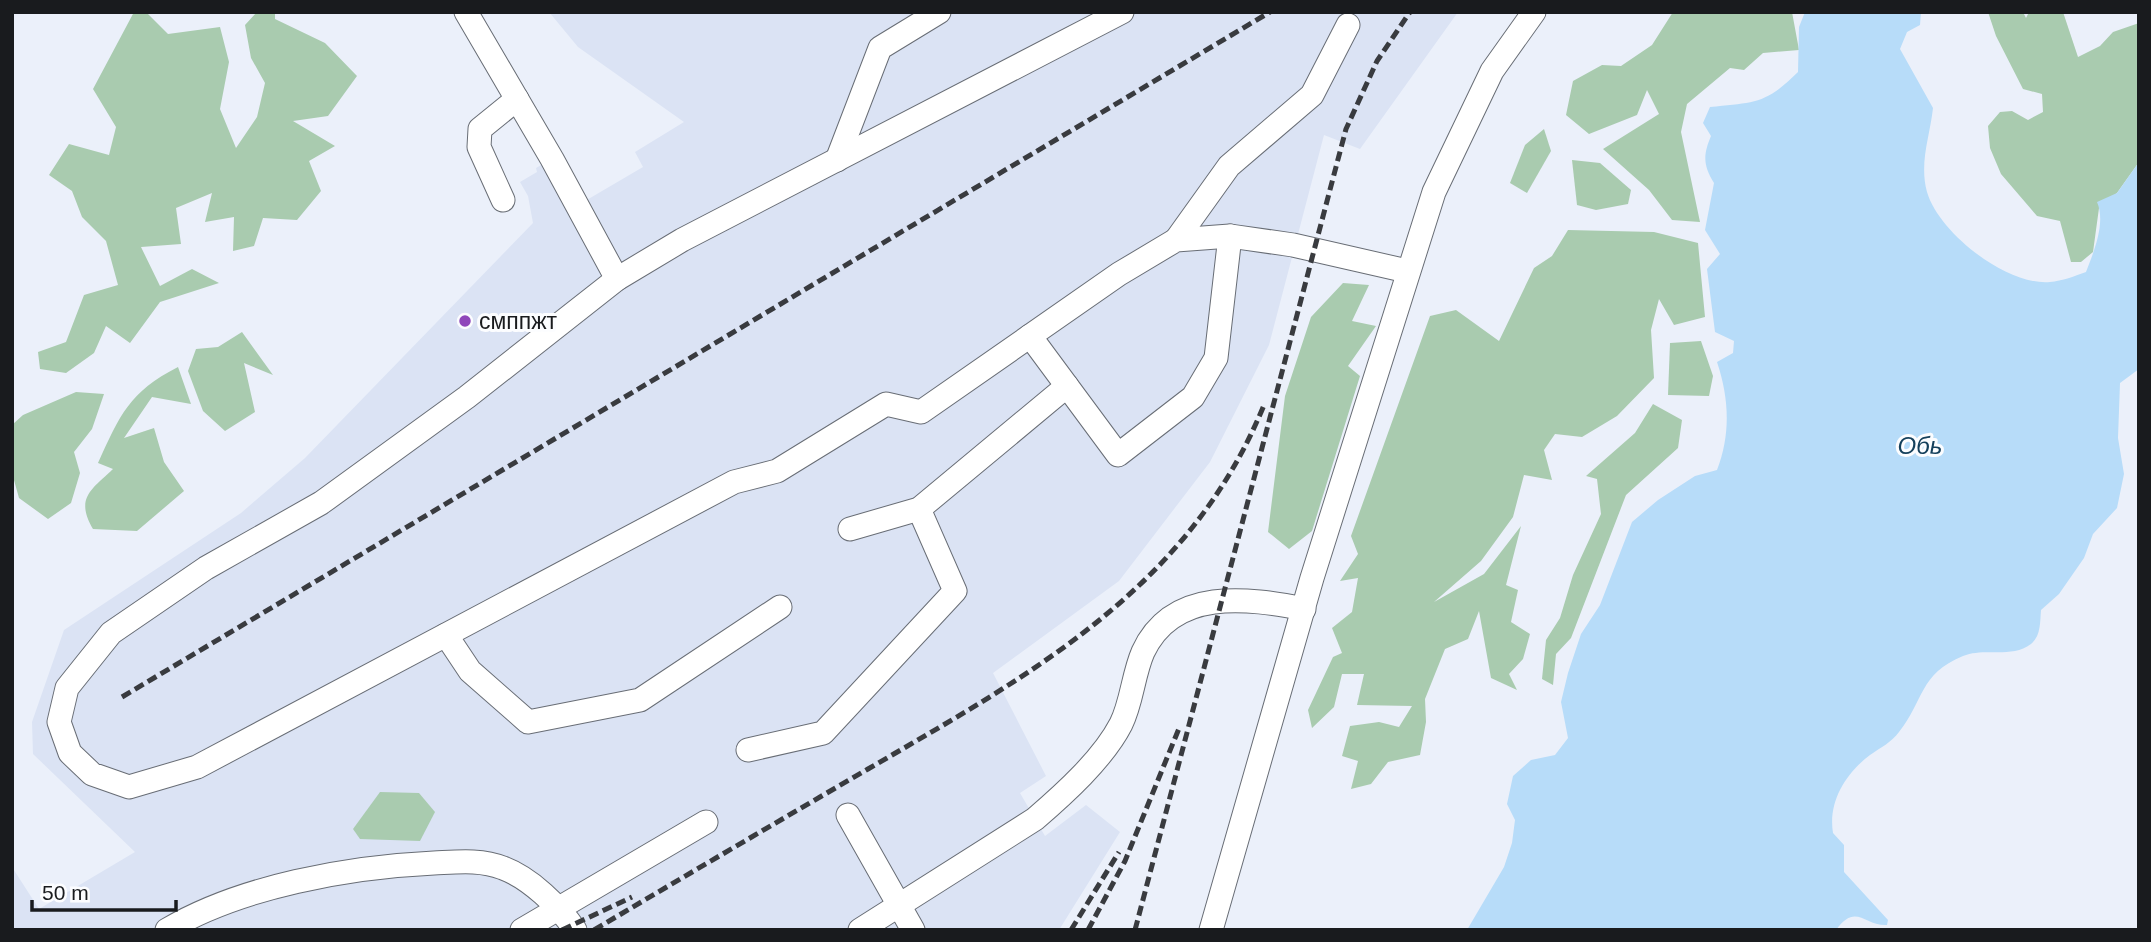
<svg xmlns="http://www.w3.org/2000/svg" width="2151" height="942" viewBox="0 0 2151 942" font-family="Arial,sans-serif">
	<rect width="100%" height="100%" fill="#ebf0fa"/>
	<!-- built -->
	<path fill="#dbe3f4" d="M549,12H1458L1360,149L1324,135L1269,345L1210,462L1119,581L993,673L1046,776L1020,793L1045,836L1086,805L1120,832L1059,930H12V867L39,909L135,852L33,754L32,722L64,630L241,513L305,458L533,223L528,196L520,182L537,172L536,168L558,155L585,201L643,167L635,152L684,122L578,47Z"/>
	<!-- green -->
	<g fill="#a9cbaf">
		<path d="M134,12H146L168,34L220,27L229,62L220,109L236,148L257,117L265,83L251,58L245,25L257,12H275V19L325,43L357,76L328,116L293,121L335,146L309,161L321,191L297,220L263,218L254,246L233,251L234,217L205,222L212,193L176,208L181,244L141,247L160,286L192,269L219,283L160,302L130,343L106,326L94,353L66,373L40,369L38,352L66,342L84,295L118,285L106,241L82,217L72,191L49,175L69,144L109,155L116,127L93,89Z"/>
		<path d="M1673,12H1792L1799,50L1763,53L1744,70L1730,68L1687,104L1681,132L1700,222L1672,220L1649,190L1603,149L1659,114L1647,90L1637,115L1589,134L1566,115L1573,81L1602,65L1621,66L1652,45Z"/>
		<path d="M1988,12H2023L2026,18L2029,12H2063L2078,57L2100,46L2113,32L2139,23V162L2117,193L2099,208L2093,252L2081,262H2071L2060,221L2037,216L2001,174L1990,148L1988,126L2000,112L2012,111L2028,120L2043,112L2042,94L2023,89L1996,36Z"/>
		<path d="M1544,129L1551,151L1527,193L1510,183L1525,145Z"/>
		<path d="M1572,160L1600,163L1631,190L1628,204L1596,210L1577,205Z"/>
		<path d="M1568,230L1654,232L1698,243L1705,317L1674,325L1659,299L1651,330L1654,378L1617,416L1582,437L1555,434L1544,450L1552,480L1524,475L1513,517L1481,561L1434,602L1484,574L1521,526L1506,585L1518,590L1511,622L1530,634L1523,659L1509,674L1517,690L1491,678L1479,611L1468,639L1445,649L1425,699L1426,722L1420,755L1388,762L1371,784L1351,789L1358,761L1342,756L1350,726L1379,722L1399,727L1412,706L1357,705L1364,674H1342L1334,707L1312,728L1308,710L1333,657L1342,653L1332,628L1352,612L1358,578L1340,581L1358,554L1351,536L1430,316L1456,310L1499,341L1534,268L1552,256Z"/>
		<path d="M1343,283L1369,285L1352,321L1376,326L1348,366L1360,376L1312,531L1289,549L1268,532L1285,396L1311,317Z"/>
		<path d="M242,332L273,375L244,363L255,412L225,431L203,411L188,371L196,349L218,347Z"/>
		<path d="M1701,341L1713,376L1709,396L1668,395L1670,343Z"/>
		<path d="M178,367L191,404L152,397L124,438L154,428L164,462L184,491L137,531L93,529C75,498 91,490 113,469L98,463C120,415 129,392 178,367Z"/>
		<path d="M76,392L104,394L92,429L74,452L80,473L71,503L48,519L19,498L12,473V425L23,415Z"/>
		<path d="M1653,404L1682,420L1678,448L1626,495L1571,638L1556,654L1553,685L1542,679L1546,640L1560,618L1573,575L1601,514L1597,479L1586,476L1635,433Z"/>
		<path d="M380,792L419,793L435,812L420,841L360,839L353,829Z"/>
	</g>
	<!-- water -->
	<path fill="#b7dcf9" d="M1805,12H1921L1920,25L1907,32L1900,49L1933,108C1930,136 1919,163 1927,192C1939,233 2007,286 2050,282C2062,281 2075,276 2086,272C2094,251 2106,223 2097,202L2117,193L2139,162V369L2120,383L2118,438L2124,474L2117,508L2093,534L2084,558L2059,594L2041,610C2040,622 2041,636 2031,644C2011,659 1985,647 1963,656C1919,674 1924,701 1899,732C1892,742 1880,748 1870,755C1845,774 1828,802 1833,833L1844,845V872L1888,920L1887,925C1864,926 1856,902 1836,930H1467L1504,867L1512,843L1515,820L1507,804L1513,776L1531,760L1555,755L1568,738L1561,702L1568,673L1581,634L1600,605L1632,522L1658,500L1695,476L1717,470C1731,434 1729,398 1717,362L1733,353L1734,341L1715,332L1707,269L1720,254L1705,230L1714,183C1703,165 1703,155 1711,136L1703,123L1710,107C1754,102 1765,105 1798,72L1799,27Z"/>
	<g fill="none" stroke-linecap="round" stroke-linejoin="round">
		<!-- minor casing -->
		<g stroke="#686d75" stroke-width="25">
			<g id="minor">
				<path d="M466,12L552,159L617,279"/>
				<path d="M1122,12L682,240L617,279L467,397L321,503L206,568L111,633L67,688L59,722L70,753L92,774L129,787L197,767L734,482L777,471L886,404L921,412L1119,274L1176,240L1230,236L1293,245L1407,271"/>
				<path d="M837,160L880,48L939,12"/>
				<path d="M503,200L479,147L480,129L517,99"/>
				<path d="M1176,240L1229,166L1312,95L1348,25"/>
				<path d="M1030,336L1118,455L1193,397L1216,358L1230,236"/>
				<path d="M850,529L919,509L1067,386"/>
				<path d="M446,635L470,671L528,722L640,700L780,607"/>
				<path d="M748,750L823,733L955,591L919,509"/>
				<path d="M848,815L913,930"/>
				<path d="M167,930C241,886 349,867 434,863C456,862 481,859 503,868C530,878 559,906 575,930"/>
				<path d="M522,930L706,822"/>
				<path d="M860,930L1035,819C1064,794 1103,759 1121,724C1132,702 1133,675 1143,652C1173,587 1248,598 1304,609"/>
				<path d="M1211,930L1312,578L1434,192L1492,71L1534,12"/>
			</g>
		</g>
		<!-- minor -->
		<use href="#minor" stroke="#fff" stroke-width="23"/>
		<!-- rail -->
		<g stroke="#393b3f" stroke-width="5" stroke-dasharray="10 5" stroke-linecap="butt">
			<path d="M122,697L1270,12"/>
			<path d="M562,930L632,897"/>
			<path d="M594,930C685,876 777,822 868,769C1031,674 1189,589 1264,405"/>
			<path d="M1071,930L1119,852"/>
			<path d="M1088,930L1125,861L1180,726"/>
			<path d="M1135,930L1346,129L1377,61L1410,12"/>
		</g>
	</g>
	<!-- markers -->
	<circle fill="#8f47ba" stroke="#fcfdff" stroke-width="2.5" cx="465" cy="321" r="7"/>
	<g text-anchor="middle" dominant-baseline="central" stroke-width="6" stroke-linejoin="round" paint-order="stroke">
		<!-- poi labels -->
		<g font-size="23" fill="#191b1e" stroke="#fcfdff" text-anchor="start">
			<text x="479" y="321">смппжт</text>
		</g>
		<!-- water labels -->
		<g font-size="24" font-style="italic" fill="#14405c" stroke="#fcfdff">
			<text x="1920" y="445">Обь</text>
		</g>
	</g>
	<!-- border -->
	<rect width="2151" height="942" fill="none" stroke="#191b1e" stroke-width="28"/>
	<!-- scale -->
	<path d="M32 900v10h144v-10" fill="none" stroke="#191b1e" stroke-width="3.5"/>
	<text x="42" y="900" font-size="21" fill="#191b1e" stroke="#fcfdff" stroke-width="5" paint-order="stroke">50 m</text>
</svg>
